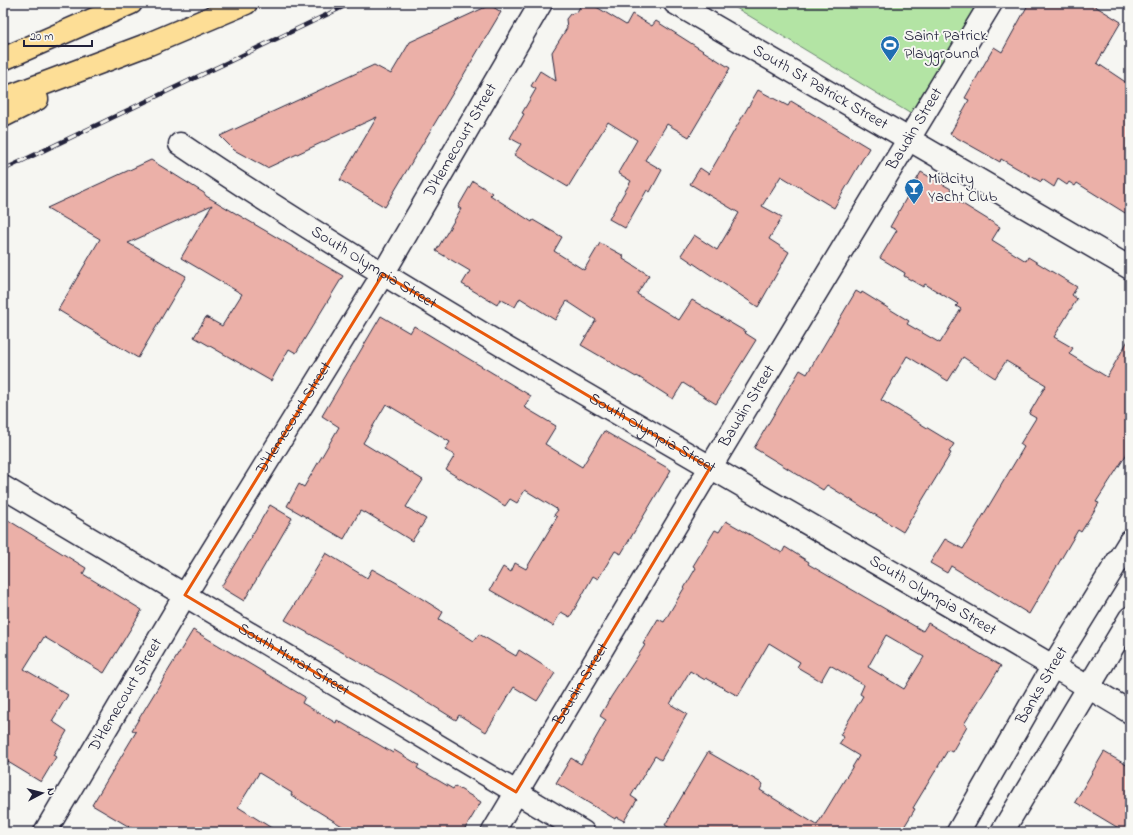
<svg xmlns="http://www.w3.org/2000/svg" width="1133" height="835" viewBox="0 0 1133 835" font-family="'Indie Flower',sans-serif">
	<rect width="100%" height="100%" fill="#f6f6f2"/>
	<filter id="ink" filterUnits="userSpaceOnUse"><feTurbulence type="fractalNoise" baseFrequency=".025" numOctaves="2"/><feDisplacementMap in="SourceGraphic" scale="8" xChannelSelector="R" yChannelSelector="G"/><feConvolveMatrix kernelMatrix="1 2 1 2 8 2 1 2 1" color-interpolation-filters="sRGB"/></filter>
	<g filter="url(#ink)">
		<!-- green -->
		<path fill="#b3e4a4" stroke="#6a8370" d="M728,3H991L921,120Z"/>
		<!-- building -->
		<g fill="#ebb0a8" stroke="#22223b" fill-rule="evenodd">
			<path d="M582,3H590L626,25L632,14L652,26L656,21L730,68L689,137L667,124L645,160L662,170L650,192L647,190L625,228L609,219L631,181L618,173L637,140L608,122L568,187L514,155L521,144L510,138L524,114L522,113L536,89L531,86L540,71L556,81L552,52L567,28L566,19L570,14L577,12Z"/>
			<path d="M1029,3H1090L1121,22L1097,63L1130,85V216L1077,183L1075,186L1069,182L1067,185L1058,179L1054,187L1042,179L1041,182L1001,159L1000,162L950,134L969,100L965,98L994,47L1002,52Z"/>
			<path d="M490,5L501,12L385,207L340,180L377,117L267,168L234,150L220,136L374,65L391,74L410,42Z"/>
			<path d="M758,90L788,106L791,101L869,148L834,208L781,176L762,206L782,217L769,239L789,252L758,307L681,255L694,235L717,250L739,213L690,184L700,168L709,174Z"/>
			<path d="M151,160L204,193L206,196L343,276L296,353L289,349L271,381L194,337L206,317L222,326L242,294L181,258L212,205L128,243L186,276L138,358L58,310L100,239L47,208Z"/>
			<path d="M921,172L951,189L948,195L1000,227L992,240L1026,261L1028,257L1077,287L1072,295L1077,299L1054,337L1073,348L1069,354L1107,377L1130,337V449L1096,502L1099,503L1081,532L1078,530L1029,614L951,566L947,573L930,563L945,539L963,549L1024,447L1020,444L1036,418L1029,414L1046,385L1006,361L995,378L963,357L948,381L907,356L881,400L954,444L949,452L951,453L903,532L827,485L823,490L754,448L800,370L807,374L856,291L861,294L862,292L909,321L907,324L940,343L961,309L956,306L958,304L925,284L923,287L904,276L905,273L880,258L897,230L890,227Z"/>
			<path d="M473,181L492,193L490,195L532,222L533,220L562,237L554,251L584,270L600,243L624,256L623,259L649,275L637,294L679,320L692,300L746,332L745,333L756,340L716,404L683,383L673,399L637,376L636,377L581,345L596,320L567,301L555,320L520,298L515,307L500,299L497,305L462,284L470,271L436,251L461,209L458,207Z"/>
			<path d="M381,316L410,333L414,326L531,396L524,407L556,426L545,444L582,467L604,431L671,470L621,554L615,551L598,579L593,576L570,617L561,612L553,626L490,590L503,567L511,572L515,563L526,569L557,517L554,515L558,510L525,490L517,503L510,499L505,506L446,470L455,455L445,450L450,442L386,404L363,443L423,480L406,507L426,519L412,541L365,512L364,513L360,511L344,539L287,506L299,484L304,487L339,427L322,416Z"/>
			<path d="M270,505L292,518L244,601L221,587Z"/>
			<path d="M3,517L86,568L83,574L142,610L104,673L44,637L24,669L68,695L52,721L67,731L53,755L56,757L41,782L3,759Z"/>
			<path d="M726,521L782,553L785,547L809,562L808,564L923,631L928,623L1001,666L964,724L967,726L952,752L948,750L913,808L915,809L901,832H676L665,825L708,752L763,784L760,790L817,825L859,756L839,744L844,737L840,735L863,696L860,694L864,685L830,665L821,681L797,667L800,662L769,643L738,696L706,678L705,680L690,671L670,704L687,714L661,760L655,756L631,796L637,800L624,821L616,817L615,819L556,783L571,758L581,764L606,720L600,716L611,697L645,645L643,644L658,619L664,622L696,568L693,566L715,530L719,532ZM886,635L924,657L904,689L868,667Z"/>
			<path d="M326,553L367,578L372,569L397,583L443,612L439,619L474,641L479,634L516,656L519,650L555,673L537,701L514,687L486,732L459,715L456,720L395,682L285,620Z"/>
			<path d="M193,630L305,697L302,703L336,723L337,720L393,753L394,750L419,765L417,768L453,789L455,786L481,802L463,832H352L291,795L292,793L259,773L238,807L278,832H138L92,805L136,732L132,730Z"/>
			<path d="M1104,752L1130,767V832H1125L1075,802Z"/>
		</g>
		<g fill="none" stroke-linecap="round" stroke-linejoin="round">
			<!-- street casing -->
			<g stroke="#22223b" stroke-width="25">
				<g id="street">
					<path id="s1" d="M675,3L1130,268"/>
					<path id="s2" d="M180,144C291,219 405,288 520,356C723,476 928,591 1130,712"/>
					<path id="s3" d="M3,487L583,832"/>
					<path id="s4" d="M45,832L185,595L383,274L541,3"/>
					<path id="s5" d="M493,832L710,468L991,3"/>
					<path id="s6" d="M958,832L1053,666L1130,541"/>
					<path d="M1002,832L1130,618"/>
				</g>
			</g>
			<!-- highway casing -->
			<g stroke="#22223b" stroke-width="25">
				<g id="highway">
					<path d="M3,59L131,3"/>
					<path d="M3,99L149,44L246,3"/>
					<path d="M3,116L37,99"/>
				</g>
			</g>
			<!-- street -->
			<use href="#street" stroke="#f6f6f2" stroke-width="22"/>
			<!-- highway -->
			<use href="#highway" stroke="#fdde96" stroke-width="22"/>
			<!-- rail casing -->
			<g stroke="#22223b" stroke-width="4.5">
				<path id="rail" d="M3,170L351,3"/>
			</g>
			<!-- rail -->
			<use href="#rail" stroke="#f6f6f2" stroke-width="3" stroke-dasharray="9" stroke-linecap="butt"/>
		</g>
	</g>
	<!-- marked area -->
	<path fill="none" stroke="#e8590c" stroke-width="3" stroke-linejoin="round" d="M383,274L710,468L516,792L185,595Z"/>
	<!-- icons -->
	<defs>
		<g id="stadium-pin" transform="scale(1)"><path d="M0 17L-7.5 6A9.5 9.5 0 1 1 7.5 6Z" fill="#1f6fb2" stroke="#f6f6f2"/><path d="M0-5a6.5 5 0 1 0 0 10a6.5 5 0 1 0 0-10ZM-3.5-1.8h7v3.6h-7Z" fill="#fff"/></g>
		<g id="bar-pin" transform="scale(1)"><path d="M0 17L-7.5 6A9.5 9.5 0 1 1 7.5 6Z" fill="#1f6fb2" stroke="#f6f6f2"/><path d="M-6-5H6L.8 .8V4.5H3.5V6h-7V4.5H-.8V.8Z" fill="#fff"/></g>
	</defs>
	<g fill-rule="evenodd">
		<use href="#stadium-pin" x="890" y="45"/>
		<use href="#bar-pin" x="914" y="188"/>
	</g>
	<g text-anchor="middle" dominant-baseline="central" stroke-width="4" stroke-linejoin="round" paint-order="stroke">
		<!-- poi labels -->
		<g font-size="16" fill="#22223b" stroke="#f6f6f2" text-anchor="start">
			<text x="904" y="36">Saint Patrick<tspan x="904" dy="18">Playground</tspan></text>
			<text x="928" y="179">Midcity<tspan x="928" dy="18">Yacht Club</tspan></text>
		</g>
		<!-- street labels -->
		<g font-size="16" fill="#22223b" stroke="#f6f6f2">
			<text stroke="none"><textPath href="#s1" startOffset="168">South St Patrick Street</textPath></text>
			<text stroke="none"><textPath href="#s5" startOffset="820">Baudin Street</textPath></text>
			<text stroke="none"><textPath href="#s4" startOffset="807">D'Hemecourt Street</textPath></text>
			<text stroke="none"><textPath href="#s2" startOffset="230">South Olympia Street</textPath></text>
			<text stroke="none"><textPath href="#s5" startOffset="496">Baudin Street</textPath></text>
			<text stroke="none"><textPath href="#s4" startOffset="483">D'Hemecourt Street</textPath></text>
			<text stroke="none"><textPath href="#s2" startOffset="554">South Olympia Street</textPath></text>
			<text stroke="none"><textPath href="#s2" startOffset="878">South Olympia Street</textPath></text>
			<text stroke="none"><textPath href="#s3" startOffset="338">South Murat Street</textPath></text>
			<text stroke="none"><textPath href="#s5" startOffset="172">Baudin Street</textPath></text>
			<text stroke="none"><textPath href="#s6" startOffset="169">Banks Street</textPath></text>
			<text stroke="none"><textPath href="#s4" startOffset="159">D'Hemecourt Street</textPath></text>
		</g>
	</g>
	<!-- margin -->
	<rect width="1133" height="835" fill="none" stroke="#f6f6f2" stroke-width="16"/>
	<rect x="8" y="8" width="1117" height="819" fill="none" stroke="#22223b" stroke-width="1.5" filter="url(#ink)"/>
	<!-- north arrow -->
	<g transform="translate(42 793) rotate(83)" stroke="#f6f6f2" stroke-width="3" paint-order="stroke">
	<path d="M0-3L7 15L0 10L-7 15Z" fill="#22223b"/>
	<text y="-6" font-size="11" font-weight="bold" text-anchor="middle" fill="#22223b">N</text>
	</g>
	<!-- scale -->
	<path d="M24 40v6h68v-6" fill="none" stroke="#22223b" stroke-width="2"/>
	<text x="30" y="40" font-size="12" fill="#22223b" stroke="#f6f6f2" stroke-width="3" paint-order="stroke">20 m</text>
</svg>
